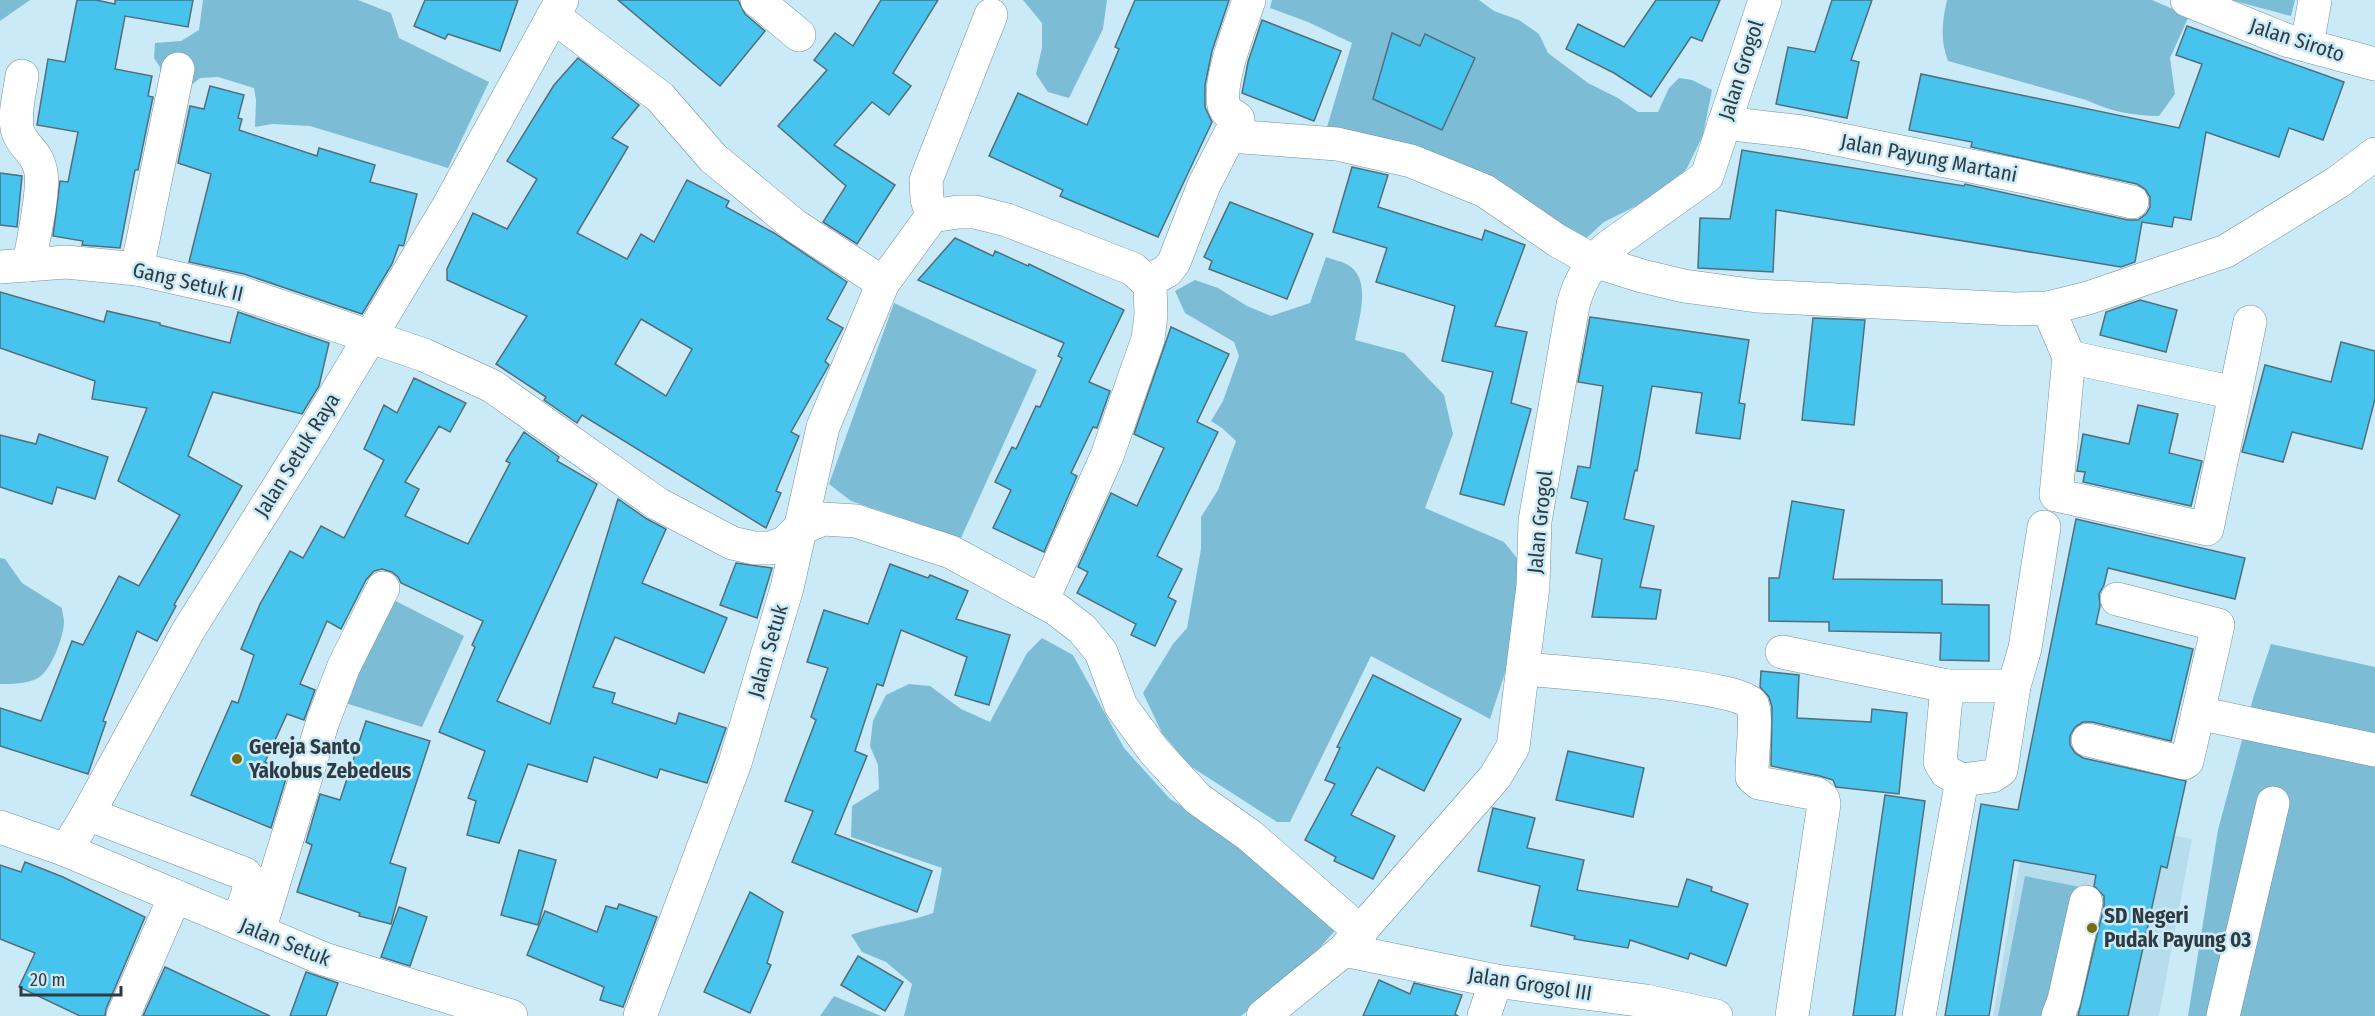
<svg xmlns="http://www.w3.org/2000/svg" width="2375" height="1016" viewBox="0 0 2375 1016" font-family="'Fira Sans Condensed',sans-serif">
	<rect width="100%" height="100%" fill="#cbeaf7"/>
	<!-- built -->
	<path fill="#b7dded" d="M2029,809L2192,839L2159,1016H1993Z"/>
	<!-- green -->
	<g fill="#7cbcd5">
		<path d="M0,0H30L0,21Z"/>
		<path d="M203,0H358L391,13L399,38L489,82L448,168L310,126L272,124L255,127L256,100L254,88L218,77L200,78L189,87L160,96V67L154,58L155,43L181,41L199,30Z"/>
		<path d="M1023,0H1107L1103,29L1069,98L1048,92L1036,74L1042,48V23Z"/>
		<path d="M1272,0H1479L1494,11L1519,20L1539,34L1548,53L1588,83L1618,98L1638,112H1658L1669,88L1679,78L1692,80L1712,90L1703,135L1687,168L1670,189L1604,222L1581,243L1327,127L1352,43L1308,22L1270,8Z"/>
		<path d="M1947,0H2152L2189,16L2170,58L2175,94L2159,116C2133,116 2110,111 2086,100L1948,61C1940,40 1942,22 1947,0Z"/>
		<path d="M2231,0H2295L2291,16Z"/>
		<path d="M1326,257C1333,260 1342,261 1348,265C1372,279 1359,318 1355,340L1404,353L1444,395L1453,434L1425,508L1504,542L1521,563V624L1490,719L1371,656L1290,822H1277L1190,766L1162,733L1143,693L1173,644L1187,628L1201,549V517L1218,490L1236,441L1222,428L1211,421L1223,401L1239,356L1234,342L1185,313L1175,291L1195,280L1218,288L1247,306L1271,316L1310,303Z"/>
		<path d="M894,303L1037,370L961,538L851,501L829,484Z"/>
		<path d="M0,558L5,559L22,583L62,608C62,612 64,618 64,622C64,636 51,671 38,678C27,684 12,684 0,684Z"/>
		<path d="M384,595L464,636L422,727L339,701Z"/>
		<path d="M1042,638L1073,655L1124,748L1170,799L1353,910L1310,959L1241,1016H904L912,984L886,962L862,952L851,935C878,925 906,923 933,913L942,868L851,837L852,806L879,789L878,765L870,746L873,721L886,695L909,684L930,686L961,709L990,722L1027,653Z"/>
		<path d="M2271,644L2375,667V1016H2188L2218,830L2254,695Z"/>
		<path d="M2025,876L2085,888L2053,1016H1998Z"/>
		<path d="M834,996L881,1016H820Z"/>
	</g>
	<!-- building -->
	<g fill="#47c4ee" stroke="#526e79" stroke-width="1.5" fill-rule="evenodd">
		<path d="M77,0H96L115,4V0H193L188,27L125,16L115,69L152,76L148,96L153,97L138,170H135L120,248L82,245L83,241L53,236L60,181L68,182L78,132L37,125L48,59L65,62Z"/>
		<path d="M425,0H518L500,51L448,34L445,39L414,26Z"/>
		<path d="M618,0H738L745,14L765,31L720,86Z"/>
		<path d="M881,0H938L893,73L911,86L889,115L872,102L834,145L895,185L857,244L823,222L846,186L778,126L827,70L814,60L835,33L853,46Z"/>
		<path d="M1135,0H1229L1212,51L1205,85V107L1212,122L1158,237L1060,196L1063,190L989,156L1018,93L1087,125L1119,49L1115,47Z"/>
		<path d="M1656,0H1720L1702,41L1691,37L1651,97L1614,73L1566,49L1578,24L1624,47Z"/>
		<path d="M1832,0H1872L1851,60L1859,62L1847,118L1776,104L1788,47L1815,52Z"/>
		<path d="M1262,20L1341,51L1314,121L1242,93L1248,62Z"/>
		<path d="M2187,26L2344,82L2323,140L2289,128L2279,157L2206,132L2191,220L2174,217L2172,227L2142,222L2135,262L2121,267L1776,210L1773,272L1698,268L1700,218L1730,219L1742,150L1964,186L1965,184L2128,220H2138L2146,214L2150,207V197L2145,189L2137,184L1971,147L1972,142L1909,130L1921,74L2179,128L2202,64L2176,55Z"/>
		<path d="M1392,33L1420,46L1425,34L1475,58L1442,130L1373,99Z"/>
		<path d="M578,58L639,105L612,138L628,147L577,233L627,259L641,234L654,242L687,180L729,201L726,207L774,233L847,282L827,319L843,328L825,361L829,365L791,432L799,436L776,491L781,493L766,528L582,415L577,423L544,400L546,397L496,364L527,316L447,280V269L473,213L507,229L537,179L507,161L554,85ZM641,319L692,349L666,396L615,364Z"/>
		<path d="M210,86L244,95L238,118L242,119L239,130L317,156L319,148L375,165L370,182L417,194L404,244L403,246L399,245L392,264L362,314L244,274L189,262L211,174L178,163L190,106L204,109Z"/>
		<path d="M1352,167L1388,175L1378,207L1482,240L1485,230L1525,245L1495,326L1527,332L1511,403L1531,409L1504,505L1460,494L1493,372L1442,361L1455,306L1376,282L1387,248L1333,232Z"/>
		<path d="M0,173L22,176L17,227L0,225Z"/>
		<path d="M1230,202L1313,234L1287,299L1209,269L1212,261L1204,257Z"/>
		<path d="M955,238L993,256L995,251L1028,266L1029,264L1124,310L1089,382L1110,391L1097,428L1093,427L1071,473L1077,476L1044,552L993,528L1011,490L995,482L1012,447L1016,449L1036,406L1040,407L1062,358L1058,356L1064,343L918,280Z"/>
		<path d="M0,292L104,322L107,311L160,323V325L230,343L238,312L329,343L319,386L302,414L213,392L188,456L242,486L174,605L176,606L157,641L137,631L103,721L106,722L88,774L0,746V708L41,721L72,641L83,645L119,576L139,586L180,515L118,481L147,408L92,399L95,381L0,348Z"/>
		<path d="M2140,300L2177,310L2166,352L2100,335L2106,312Z"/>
		<path d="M1590,317L1749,340L1739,403L1745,404L1740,439L1696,433L1702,393L1652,386L1637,471L1635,470L1624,519L1654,526L1640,587L1661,590L1656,619L1592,617L1602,559L1576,553L1588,502L1571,498L1578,466L1590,468L1603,386L1578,382Z"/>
		<path d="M1813,318L1865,320L1854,425L1802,420Z"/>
		<path d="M1171,327L1229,354L1197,422L1218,432L1157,556L1182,569L1168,597L1176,601L1155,646L1131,635L1136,624L1077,593L1088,572L1078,567L1111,493L1137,506L1164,448L1134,434Z"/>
		<path d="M2341,342L2375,351V399L2362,449L2292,432L2283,462L2242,452L2265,365L2331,382Z"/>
		<path d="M414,378L466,403L450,432L439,426L405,482L419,489L405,516L468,544L510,463L506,461L524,432L559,457L557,461L597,484L497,701L550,724L618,499L647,519L666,529L642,583L727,618L704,673L615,637L593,687L615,693L612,703L676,724L679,713L726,728L707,783L660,769L657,778L594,757L587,782L528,764L499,843L467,835L476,801L468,798L485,751L439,732L475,647L472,645L483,621L401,583L398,577L392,572L382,569L374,571L366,580L341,629L327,621L300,684L315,690L304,720L287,714L265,762L288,772L271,828L191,795L232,701L238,703L254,655L241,649L260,604L290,551L303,558L321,526L344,538L384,460L364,449L384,405L397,413Z"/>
		<path d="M2138,405L2178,414L2169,453L2202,461L2191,506L2083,482L2085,472L2077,471L2083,434L2129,444Z"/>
		<path d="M39,434L108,457L95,499L57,487L52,504L0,487V435L36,444Z"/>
		<path d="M1792,501L1844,510L1833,579L1942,580V604L1989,605V661L1940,660L1941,633L1829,631V622L1769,621V578H1779Z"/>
		<path d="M2076,519L2245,558L2235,599L2108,568L2104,585L2099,594L2100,606L2096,624L2193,649L2171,741L2092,722H2083L2075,727L2070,736V745L2075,753L2083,758L2186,781L2167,868L2161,866L2128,1016H2078L2104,906V896L2094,886L2096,875L2014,860L1989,1016H1945L1981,804L2018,810Z"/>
		<path d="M736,563L772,568L757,618L720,605Z"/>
		<path d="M890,564L928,578L930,575L968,591L956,619L1010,635L989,705L955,695L967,657L901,630L883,686L877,684L855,751L867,756L835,834L932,871L917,912L792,862L813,811L785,801L816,720L811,717L828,668L807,662L824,610L868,624Z"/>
		<path d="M1761,671L1799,675L1797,718L1871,722L1872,709L1907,713L1899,794L1836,787L1833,780L1820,776L1771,766L1772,707L1769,697L1760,687Z"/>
		<path d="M1373,675L1461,719L1424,791L1377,767L1351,815L1395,836L1373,879L1334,861L1336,857L1305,840L1335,784L1325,780L1340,748L1337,747Z"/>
		<path d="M366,721L430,741L390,863L406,868L391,924L359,916L360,913L297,892L312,845L306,842L320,794L340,800Z"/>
		<path d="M1568,751L1644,768L1633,817L1556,800Z"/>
		<path d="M1885,795L1925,801L1895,1016H1853Z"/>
		<path d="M1493,808L1535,818L1527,848L1584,860L1577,890L1678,907L1687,879L1712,887L1711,891L1748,904L1726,966L1690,953L1688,959L1630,940L1628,948L1574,939L1575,936L1531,926L1540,886L1478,871Z"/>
		<path d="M519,850L556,860L538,925L501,915Z"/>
		<path d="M25,862L63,877L145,917L106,1009L105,1016H80L19,987L35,953L0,939V865L21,872Z"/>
		<path d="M750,892L783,912L767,963L771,965L750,1013L704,992Z"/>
		<path d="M619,904L657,917L623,1007L600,1000L604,987L527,955L545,911L597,932L606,906L617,909Z"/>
		<path d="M399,907L427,917L410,966L381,957Z"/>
		<path d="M858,956L903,982L885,1011L841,985Z"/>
		<path d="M165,967L270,1016H143Z"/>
		<path d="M306,972L338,983L326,1016H290Z"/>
		<path d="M1379,980L1410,994L1414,983L1462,995L1455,1014L1458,1016H1363Z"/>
	</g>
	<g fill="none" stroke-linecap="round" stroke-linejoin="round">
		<!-- minor casing -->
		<g stroke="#75929d" stroke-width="34">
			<g id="minor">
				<path d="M757,0L799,35"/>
				<path d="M2187,0L2286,40L2375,64"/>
				<path d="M553,16L660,97L713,158L794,225L883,283"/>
				<path d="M2307,45L2315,0"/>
				<path d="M22,76C20,92 13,116 18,132C23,147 37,151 41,172C44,196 33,239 29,265"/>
				<path d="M1724,123L1802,132L2025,177L2132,202"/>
				<path d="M1230,136L1337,144L1411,161L1485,191L1558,241L1594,261L1642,276L1684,286L1757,296L2014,309L2048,308L2088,298L2226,251L2338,182L2375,154"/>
				<path d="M932,216L927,199L926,180L991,15"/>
				<path d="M0,267L66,262L137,269L238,292L424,355L492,386L658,504L732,543L754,548H771L786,542L799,529L823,519L856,521L951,552L1056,609L1082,629L1101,652L1121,706L1154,751L1198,799L1249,835L1361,932"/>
				<path d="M137,269L178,69"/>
				<path d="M2048,308L2069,357L2056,495L2207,529L2250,322"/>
				<path d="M2069,357L2235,393"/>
				<path d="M2117,599L2218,625L2198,713"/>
				<path d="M1042,601L1107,456L1148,339L1151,315L1150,285L1154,278L1167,271L1174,262L1204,185L1238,119C1235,116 1228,113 1226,110C1213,92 1242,22 1249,0"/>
				<path d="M1782,652L1947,686L1940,762L1946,772L1962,780L1919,1016"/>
				<path d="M1523,669C1556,672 1738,685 1752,704C1758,713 1751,762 1752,777L1759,783L1817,794L1823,799L1824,804L1792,1016"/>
				<path d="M1947,686H2014L2025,648L2044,527"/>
				<path d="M2088,740L2184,763L2187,761L2198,713L2375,750"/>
				<path d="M1962,780L1992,776L2001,770L2014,686"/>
				<path d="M88,814L245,874C256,886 241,909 237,922"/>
				<path d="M0,827L66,850L88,814L188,631L316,427L448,207L562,0"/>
				<path d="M66,850L324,959L511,1016"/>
				<path d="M259,931L323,721L344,666L383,588"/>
				<path d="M1344,950L1496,981L1646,1001L1716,1016"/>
				<path d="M123,1016L175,896"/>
				<path d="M640,1016L735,763L787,588L823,427L883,283L932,216L958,212H975L1007,220L1133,269L1150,285"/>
				<path d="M1263,1016L1344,950L1495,777L1513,747L1533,586L1535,521L1573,305C1580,280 1588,267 1607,248L1707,176L1765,0"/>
				<path d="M1484,1016L1496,981"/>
				<path d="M2058,1016L2064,1000L2086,902"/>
				<path d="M2223,1016L2273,803"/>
			</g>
		</g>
		<!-- minor -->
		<use href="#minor" stroke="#fff" stroke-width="33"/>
	</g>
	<!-- markers -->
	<g fill="#776d0b" stroke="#cbeaf7" stroke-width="2">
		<circle cx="237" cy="759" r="6"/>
		<circle cx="2092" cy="928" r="6"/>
	</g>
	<g text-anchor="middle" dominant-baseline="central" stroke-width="5" stroke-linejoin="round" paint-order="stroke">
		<!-- street labels -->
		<g font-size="21" fill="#2f3b40" stroke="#cbeaf7">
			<text transform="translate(2297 40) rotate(18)">Jalan Siroto</text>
			<text transform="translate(1741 70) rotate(-72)">Jalan Grogol</text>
			<text transform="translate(1929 158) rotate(11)">Jalan Payung Martani</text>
			<text transform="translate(188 282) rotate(13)">Gang Setuk II</text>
			<text transform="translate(297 455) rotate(-58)">Jalan Setuk Raya</text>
			<text transform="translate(1540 522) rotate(-84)">Jalan Grogol</text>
			<text transform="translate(768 651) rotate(-74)">Jalan Setuk</text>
			<text transform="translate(285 942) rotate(22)">Jalan Setuk</text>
			<text transform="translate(1530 984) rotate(9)">Jalan Grogol III</text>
		</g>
		<!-- poi labels -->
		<g font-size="21" font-weight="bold" fill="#2f3b40" stroke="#cbeaf7" text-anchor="start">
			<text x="249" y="747">Gereja Santo<tspan x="249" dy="24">Yakobus Zebedeus</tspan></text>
			<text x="2104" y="916">SD Negeri<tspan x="2104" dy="24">Pudak Payung 03</tspan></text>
		</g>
	</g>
	<!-- scale -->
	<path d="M21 986v9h100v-9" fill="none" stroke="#2f3b40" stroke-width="3"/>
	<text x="30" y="986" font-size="18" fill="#2f3b40" stroke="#cbeaf7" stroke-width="4.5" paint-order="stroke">20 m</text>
</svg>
